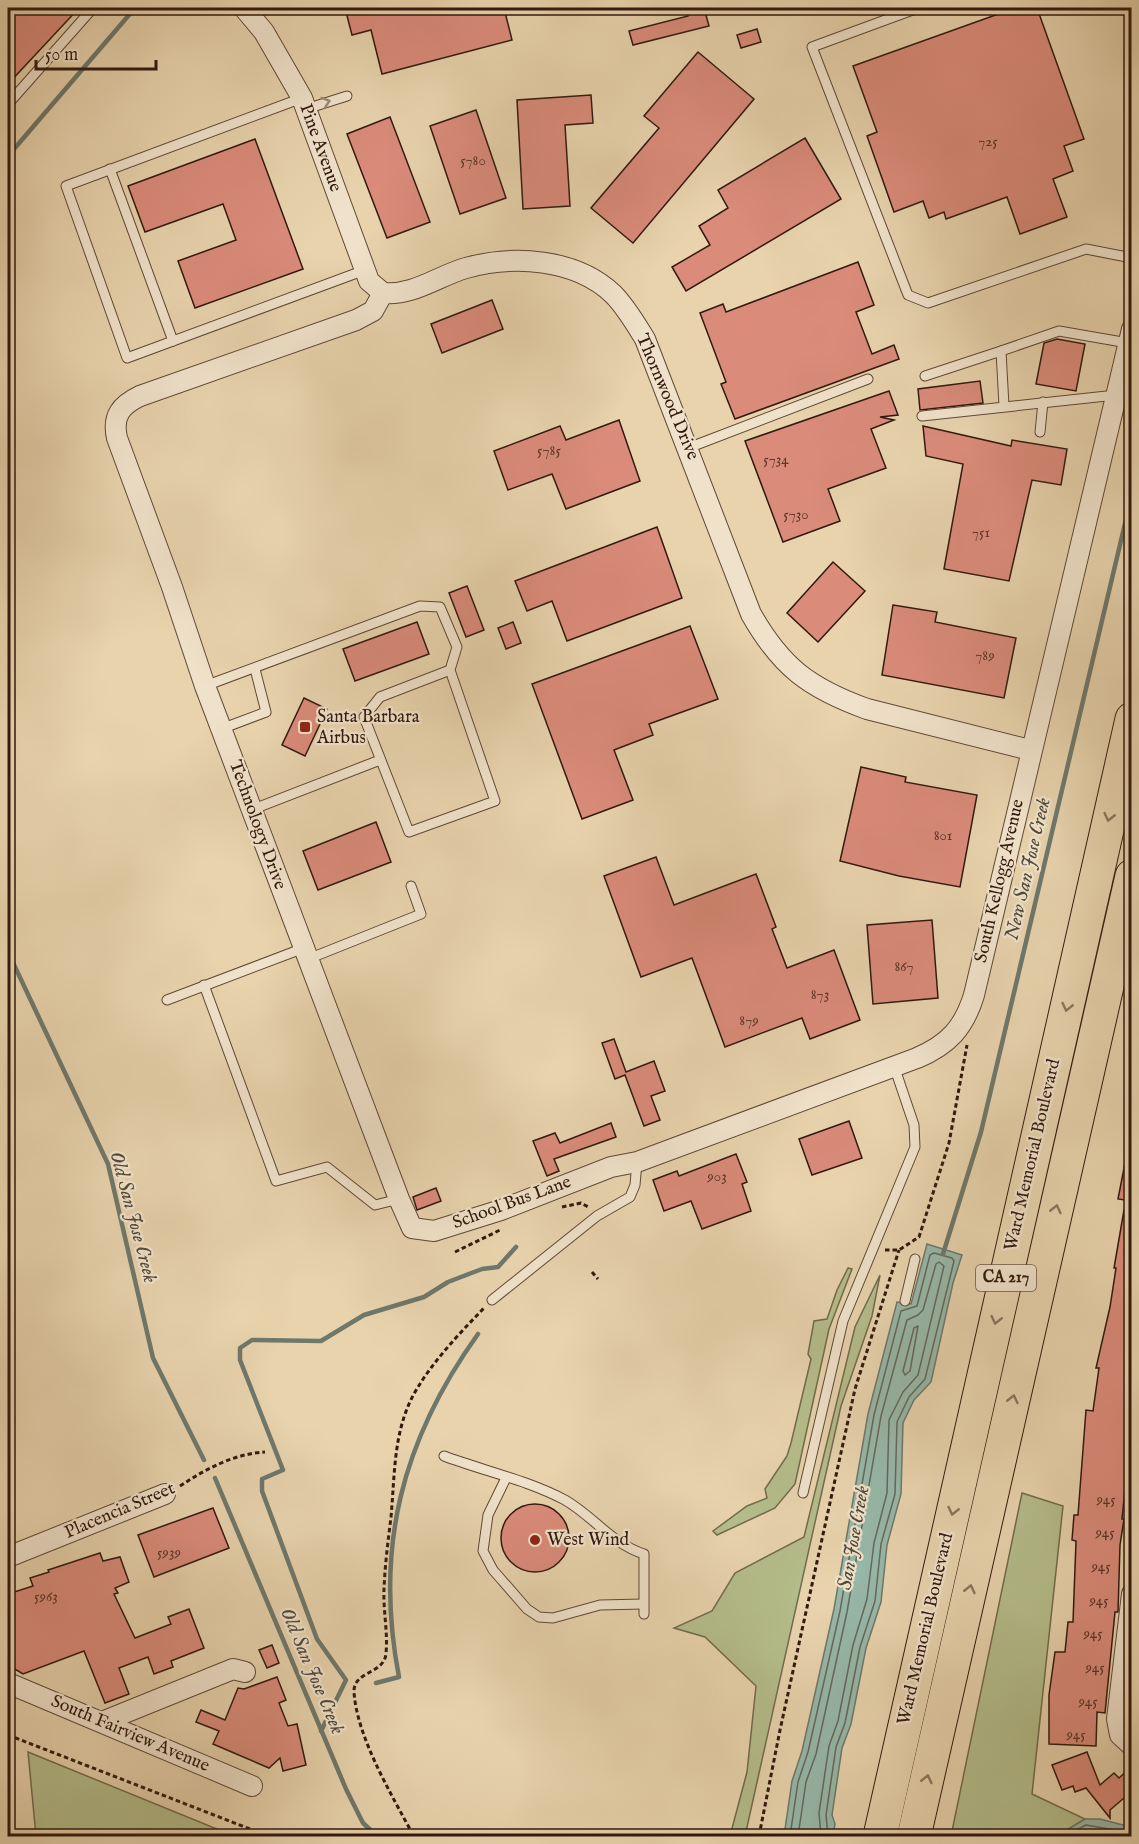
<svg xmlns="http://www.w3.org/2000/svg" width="1139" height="1844" viewBox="0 0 1139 1844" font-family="'IM FELL English',serif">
	<rect width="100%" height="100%" fill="#e8d3ad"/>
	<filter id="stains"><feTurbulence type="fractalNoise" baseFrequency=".00333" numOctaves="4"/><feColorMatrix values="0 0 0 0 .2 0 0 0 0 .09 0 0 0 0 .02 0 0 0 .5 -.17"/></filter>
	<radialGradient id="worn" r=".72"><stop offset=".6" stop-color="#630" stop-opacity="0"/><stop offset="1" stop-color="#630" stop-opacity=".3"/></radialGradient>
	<!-- green -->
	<g fill="#b4bd8b" stroke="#726b4c" stroke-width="1.5">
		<path d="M848,1268L852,1269L829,1329L795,1484L775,1508L717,1535L713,1531L747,1506L767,1498L765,1489L787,1456L791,1443L811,1359L808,1354L814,1321L827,1319L837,1290Z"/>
		<path d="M880,1275L872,1316L841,1406L745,1836H730L747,1772L756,1686L705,1637L674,1628L712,1611L735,1573L804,1537L855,1327Z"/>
		<path d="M1022,1493L1063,1506L1032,1794L1085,1819L1057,1836H951Z"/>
		<path d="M28,1752L234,1836H36Z"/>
	</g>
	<!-- water -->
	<g fill="#97b8a9" stroke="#6e786b" stroke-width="1.5">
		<path d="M927,1244L962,1255L953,1283L931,1382L914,1400L903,1423L901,1494L887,1545L881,1602L866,1648L851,1724L842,1748L832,1815L835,1824L833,1836H784L792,1781L802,1751L834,1609L868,1414L897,1302L911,1304Z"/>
		<path d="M1085,1819H1100L1131,1827V1836H1057Z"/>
	</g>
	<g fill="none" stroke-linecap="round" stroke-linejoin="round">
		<!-- shore -->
		<g stroke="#64685c" stroke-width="1.5">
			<path d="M918,1326L910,1371L905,1375L903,1371L914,1328Z"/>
			<path d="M790,1836L798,1782L808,1752L840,1611L874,1415L901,1311L917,1306L930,1255L934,1253L952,1258L954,1261L925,1379L909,1397L897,1422L895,1494L881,1544L875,1601L860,1647L845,1723L836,1747L826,1815L828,1836"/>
			<path d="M798,1836L806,1782L816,1754L847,1612L881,1416L907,1320L918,1315L923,1310L936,1264L939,1262L944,1266L918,1375L903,1392L889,1420L887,1493L874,1543L867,1599L853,1645L838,1721L829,1746L819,1813L821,1836"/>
			<path d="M1065,1836L1086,1825L1132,1833"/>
		</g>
		<!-- stream -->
		<g stroke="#6e786b" stroke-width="4.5">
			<path d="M8,156L135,8"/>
			<path d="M8,952L108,1164L153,1358L204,1460"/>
			<path d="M943,1254L981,1132L1132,494"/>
			<path d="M215,1478L346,1789L363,1823L377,1836"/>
			<path d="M376,1683L399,1677C374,1548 402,1440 478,1334"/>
			<path d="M321,1731L346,1680L317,1639L262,1491V1479L283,1470L240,1360V1348L252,1340L321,1341L364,1315L424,1297L448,1282L482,1269L498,1267L516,1247"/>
		</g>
	</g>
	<!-- building -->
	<g fill="#da8b7a" stroke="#31190e" stroke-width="1.5">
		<path d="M8,8H79L8,84Z"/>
		<path d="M345,8H504L512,40L382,74L371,30L352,35Z"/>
		<path d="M686,8H704L709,26L633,45L629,31L688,16Z"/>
		<path d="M1015,8H1037L1084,139L1064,146L1073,171L1053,179L1067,217L1020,234L1007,197L946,219L944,212L929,218L923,201L894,212L867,136L877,132L853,66Z"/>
		<path d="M757,29L761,42L741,48L737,35Z"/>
		<path d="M698,52L754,99L633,243L591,208L659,128L644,116Z"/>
		<path d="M591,95L593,123L565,125L570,206L523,209L517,100Z"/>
		<path d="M476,110L506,198L460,214L430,126Z"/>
		<path d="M390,117L430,222L387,238L347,134Z"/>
		<path d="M805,138L841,199L686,291L672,267L710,245L699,226L728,208L718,190Z"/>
		<path d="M255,139L303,269L195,308L178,261L236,240L223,204L145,232L128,186Z"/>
		<path d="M858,262L874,305L856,312L872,354L894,345L899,359L735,419L721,384L726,382L700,313L723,304L726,312Z"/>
		<path d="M492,300L503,329L442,353L431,324Z"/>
		<path d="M1057,339L1085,344L1076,391L1036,384L1044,343Z"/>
		<path d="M980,381L983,403L920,410L918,389Z"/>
		<path d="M889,391L898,415L880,417L894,420L871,429L886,468L828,489L840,521L783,542L745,441Z"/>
		<path d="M619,420L640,481L566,509L552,474L508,490L494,451L560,426L566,440Z"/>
		<path d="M923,426L1011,446L1012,440L1067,449L1061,485L1032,480L1009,581L944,569L963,464L926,456Z"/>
		<path d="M657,527L682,598L567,641L552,601L527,611L515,581Z"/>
		<path d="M833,562L865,591L818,642L787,613Z"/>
		<path d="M467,586L484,630L466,637L449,593Z"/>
		<path d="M893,605L937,612L935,622L1016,638L1004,698L882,675Z"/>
		<path d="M417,622L429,654L355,681L343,649Z"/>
		<path d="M513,622L521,643L506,649L498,628Z"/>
		<path d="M690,626L718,699L649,724L653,735L614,750L633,800L582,819L532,684Z"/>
		<path d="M304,698L327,709L305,756L282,745Z"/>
		<path d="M861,767L906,777L905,782L977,795L960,887L899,876L840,861Z"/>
		<path d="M376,822L391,862L318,890L303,851Z"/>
		<path d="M656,857L674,905L756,874L776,927L772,929L787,968L834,950L860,1020L810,1039L802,1018L725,1047L692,958L641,977L604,876Z"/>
		<path d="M932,920L938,998L873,1004L867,925Z"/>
		<path d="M614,1039L626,1072L654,1061L665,1091L651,1096L660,1120L644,1126L625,1075L615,1079L602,1043Z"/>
		<path d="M849,1121L862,1158L812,1175L799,1139Z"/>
		<path d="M611,1123L616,1137L554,1159L559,1171L547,1176L533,1141L555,1133L560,1143Z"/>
		<path d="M736,1154L747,1182L742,1184L751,1211L702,1229L691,1201L664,1211L653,1180L677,1171L679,1176Z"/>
		<path d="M1125,1163L1131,1164V1201L1118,1199Z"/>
		<path d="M436,1188L441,1201L417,1210L413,1197Z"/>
		<path d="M1124,1210H1131V1428L1122,1519H1124L1120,1545L1118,1612H1115L1105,1713L1097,1712L1096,1746L1049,1744V1695L1055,1652H1065L1068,1622H1073L1076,1541L1072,1540L1074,1515H1078L1086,1410L1093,1411L1099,1368H1096L1110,1307L1116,1268H1114Z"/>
		<circle cx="535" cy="1538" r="34"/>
		<path d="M213,1508L229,1548L154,1577L138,1535Z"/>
		<path d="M100,1553L103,1561L120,1557L129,1582L115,1588L118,1593L114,1594L135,1638L171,1624L168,1617L189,1609L204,1648L171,1661L173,1667L154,1674L148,1657L119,1668L129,1694L105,1703L84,1651L23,1674L8,1665V1594L33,1586L30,1578L49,1572L48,1570Z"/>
		<path d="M272,1645L279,1663L267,1668L259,1650Z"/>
		<path d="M277,1677L286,1700L279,1703L288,1726L297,1724L306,1765L283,1771L280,1758L269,1768L213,1744L219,1731L196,1722L201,1710L225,1720L238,1688L244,1689Z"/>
		<path d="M1087,1752L1100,1785L1114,1773L1119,1778L1131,1767V1792L1110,1810V1818L1086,1788L1075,1792L1073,1786L1062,1790L1052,1765Z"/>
	</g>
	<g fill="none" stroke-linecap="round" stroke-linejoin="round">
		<!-- service casing -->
		<g stroke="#5f4836" stroke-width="11">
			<g id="service">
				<path d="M918,8L812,47L908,295L928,303L1086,249L1132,258"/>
				<path d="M302,98L66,186L127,358L365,270"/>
				<path d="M8,104L93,8"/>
				<path d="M306,109L347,96"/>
				<path d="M110,169L173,341"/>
				<path d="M1001,351L1059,331L1128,343"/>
				<path d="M925,376L1001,351L1004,406"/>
				<path d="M922,416L1116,395"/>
				<path d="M1040,432L1043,402"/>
				<path d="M688,448L868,379"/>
				<path d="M205,686L420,606L440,607L457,647L450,670L495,801L409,832L364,717L380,697L450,670"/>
				<path d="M221,729L266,712L255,669"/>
				<path d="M251,810L380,760"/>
				<path d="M308,959L421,914L411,886"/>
				<path d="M204,985L276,1181L327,1167L375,1205L399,1199"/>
				<path d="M167,1000L304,948"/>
				<path d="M492,1300L597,1216L630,1197L635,1185L637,1162"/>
				<path d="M905,1301L915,1259"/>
				<path d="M444,1456C484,1471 527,1480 565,1500C593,1516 612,1544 644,1554V1614"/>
				<path d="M506,1478L488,1515L483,1551L493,1570L527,1609L539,1617L553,1618L600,1605L643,1604"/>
				<path d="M803,1493L843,1321L915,1147L914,1125L894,1066"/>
			</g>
		</g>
		<!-- minor casing -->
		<g stroke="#5f4836" stroke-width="22">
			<g id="minor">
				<path d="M244,8L264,32L302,98L369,281L383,293"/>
				<path d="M1030,750L867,709C809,688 781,667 751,614L645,339C635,323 626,307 613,294C575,258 513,255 466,268C438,276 413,296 383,293L373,311L356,320L140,396C121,405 112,416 117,438L172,587L205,686L399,1199L412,1228L434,1231L501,1210L611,1167L637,1162L917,1058C948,1045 964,1028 974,995L1132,329"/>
				<path d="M8,1557L165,1494"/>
				<path d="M1132,1594L1117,1719L1120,1735L1132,1746"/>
				<path d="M8,1683L252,1786"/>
				<path d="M102,1722L233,1669L245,1672"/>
			</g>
		</g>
		<!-- motorway casing -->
		<g stroke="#31190e" stroke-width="35">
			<g id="motorway">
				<path d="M880,1836L1132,719"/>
				<path d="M914,1836L1132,876"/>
			</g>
		</g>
		<!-- path -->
		<g stroke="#31190e" stroke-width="3" stroke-dasharray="4.5 3" stroke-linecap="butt">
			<path d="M562,1207L581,1203L590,1208"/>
			<path d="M885,1250H899L919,1237L949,1143L967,1045"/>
			<path d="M455,1252L500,1230"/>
			<path d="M592,1272L598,1279"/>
			<path d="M180,1486C206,1469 233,1454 265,1452"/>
			<path d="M8,1735L268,1836"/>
			<path d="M413,1835C392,1795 357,1738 354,1692C353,1671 385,1674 386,1653C388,1632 383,1610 384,1589C385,1565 388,1541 391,1517C395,1474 393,1431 415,1392C433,1361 459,1334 484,1308"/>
			<path d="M759,1836L780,1730L855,1389L899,1250"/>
		</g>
		<!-- service -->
		<use href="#service" stroke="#f0e2ca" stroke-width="9"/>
		<!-- minor -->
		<use href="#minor" stroke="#f0e2ca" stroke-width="20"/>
		<!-- motorway -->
		<use href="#motorway" stroke="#e8d3ad" stroke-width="33"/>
	</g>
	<!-- one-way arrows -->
	<defs><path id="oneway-chevron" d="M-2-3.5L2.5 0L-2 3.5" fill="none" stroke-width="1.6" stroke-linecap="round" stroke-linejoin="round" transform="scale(1.5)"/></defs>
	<use stroke="#9a8875" href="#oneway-chevron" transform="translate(326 102) rotate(-18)"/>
	<g stroke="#8c765e">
		<use href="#oneway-chevron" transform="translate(1109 817) rotate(103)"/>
		<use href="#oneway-chevron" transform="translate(1067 1007) rotate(103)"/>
		<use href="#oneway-chevron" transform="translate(1056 1209) rotate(-77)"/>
		<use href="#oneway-chevron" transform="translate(996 1320) rotate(103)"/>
		<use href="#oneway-chevron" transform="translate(1013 1399) rotate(-77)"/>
		<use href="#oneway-chevron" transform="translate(953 1511) rotate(103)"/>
		<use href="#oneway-chevron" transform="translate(970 1589) rotate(-77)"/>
		<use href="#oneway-chevron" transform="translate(927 1779) rotate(-77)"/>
	</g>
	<!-- markers -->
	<g fill="#8f2418" stroke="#f0e2ca" stroke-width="2">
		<rect x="299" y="721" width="12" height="12" rx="3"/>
		<circle cx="535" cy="1540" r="6"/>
	</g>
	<g text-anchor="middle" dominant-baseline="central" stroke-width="4.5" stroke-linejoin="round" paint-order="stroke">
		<!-- number labels -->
		<g font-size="15" fill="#5b3629">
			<text x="988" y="141">725</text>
			<text x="473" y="160">5780</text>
			<text x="549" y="450">5785</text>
			<text x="776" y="459">5734</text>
			<text x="796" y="514">5730</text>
			<text x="981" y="532">751</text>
			<text x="985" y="655">789</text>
			<text x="943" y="835">801</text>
			<text x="904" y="966">867</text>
			<text x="820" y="994">873</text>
			<text x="749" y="1020">879</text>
			<text x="717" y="1176">903</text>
			<text x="1106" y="1499">945</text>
			<text x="1105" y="1532">945</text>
			<text x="169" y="1552">5939</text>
			<text x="1101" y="1566">945</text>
			<text x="46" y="1596">5963</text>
			<text x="1099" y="1600">945</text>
			<text x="1093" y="1633">945</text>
			<text x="1095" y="1667">945</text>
			<text x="1088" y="1701">945</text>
			<text x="1076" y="1734">945</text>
		</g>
		<!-- shield labels -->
		<rect fill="#f0e2ca" stroke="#6a5546" stroke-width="1.5" x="976" y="1265" width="60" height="26" rx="4.5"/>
		<g font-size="16" font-weight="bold" fill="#31190e">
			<text x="1006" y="1278">CA 217</text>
		</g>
		<!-- street labels -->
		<g font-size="18" fill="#31190e" stroke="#f0e2ca">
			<text transform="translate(320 148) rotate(70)">Pine Avenue</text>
			<text transform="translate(667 397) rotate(67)">Thornwood Drive</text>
			<text transform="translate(257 825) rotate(70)">Technology Drive</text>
			<text transform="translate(1000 881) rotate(-77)">South Kellogg Avenue</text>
			<text transform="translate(1033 1155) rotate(-77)">Ward Memorial Boulevard</text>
			<text transform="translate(512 1203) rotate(-20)">School Bus Lane</text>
			<text transform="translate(120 1511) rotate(-23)">Placencia Street</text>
			<text transform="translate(926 1629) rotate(-77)">Ward Memorial Boulevard</text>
			<text transform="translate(130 1734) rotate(23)">South Fairview Avenue</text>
		</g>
		<!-- poi labels -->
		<g font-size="18" fill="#31190e" stroke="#f0e2ca" text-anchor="start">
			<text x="317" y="717">Santa Barbara<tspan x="317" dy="21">Airbus</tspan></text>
			<text x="547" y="1540">West Wind</text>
		</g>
		<!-- water labels -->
		<g font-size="20" font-style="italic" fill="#50493c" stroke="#f0e2ca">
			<text transform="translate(1028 869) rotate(-77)">New San Jose Creek</text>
			<text transform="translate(133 1217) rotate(75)">Old San Jose Creek</text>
			<text transform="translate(854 1538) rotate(-80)">San Jose Creek</text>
			<text transform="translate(312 1671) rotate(67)">Old San Jose Creek</text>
		</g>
	</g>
	<!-- margin -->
	<rect width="1139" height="1844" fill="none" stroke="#e8d3ad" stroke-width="30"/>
	<rect x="9" y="9" width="1121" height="1826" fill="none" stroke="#31190e" stroke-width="3"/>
	<rect x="15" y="15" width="1109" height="1814" fill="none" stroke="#31190e" stroke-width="1.5"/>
	<!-- scale -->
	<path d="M36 60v9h120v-9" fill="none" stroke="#31190e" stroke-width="3"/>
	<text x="45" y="60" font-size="18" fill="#31190e" stroke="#f0e2ca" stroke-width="4.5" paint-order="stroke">50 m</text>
	<rect width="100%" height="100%" filter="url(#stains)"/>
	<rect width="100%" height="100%" fill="url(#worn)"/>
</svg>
